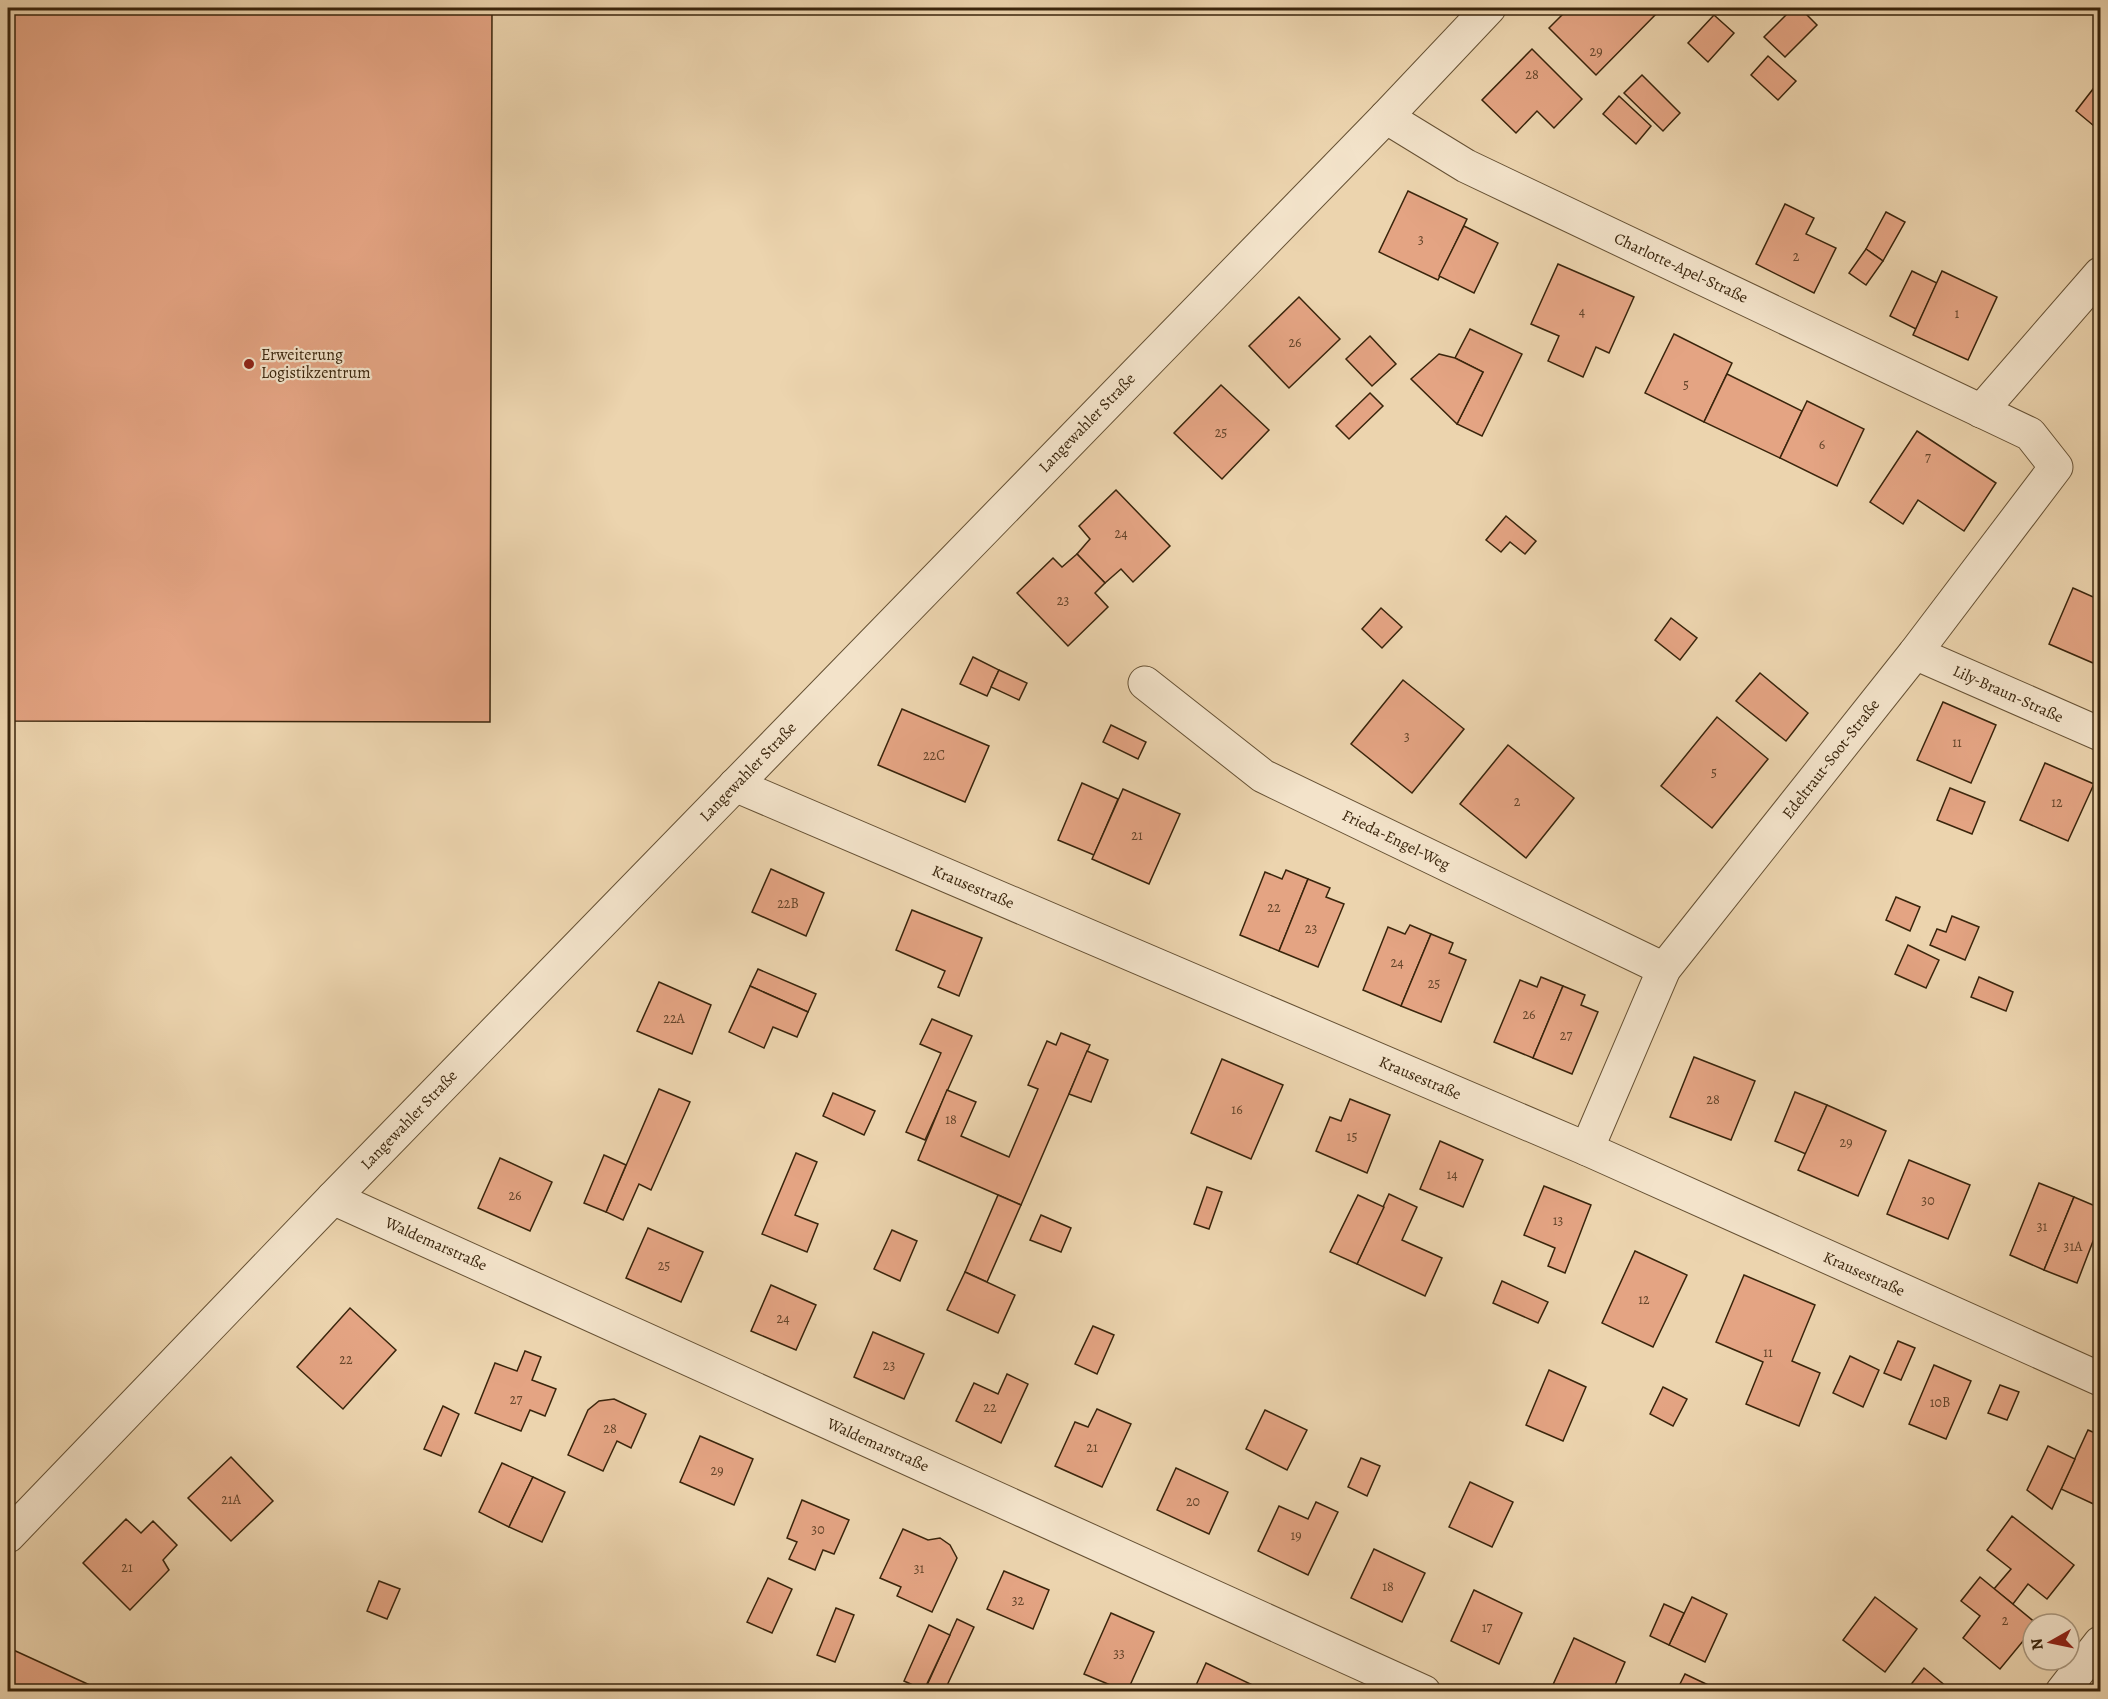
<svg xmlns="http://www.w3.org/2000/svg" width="2108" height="1699" viewBox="0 0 2108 1699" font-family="Alegreya,serif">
	<rect width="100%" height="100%" fill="#ecd4ae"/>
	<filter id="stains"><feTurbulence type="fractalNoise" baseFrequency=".00333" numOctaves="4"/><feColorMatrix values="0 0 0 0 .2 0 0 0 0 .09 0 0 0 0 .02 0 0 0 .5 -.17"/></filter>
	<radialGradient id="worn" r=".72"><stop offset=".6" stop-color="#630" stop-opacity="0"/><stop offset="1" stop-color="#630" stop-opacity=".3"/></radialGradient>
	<!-- building -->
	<g fill="#e4a483" stroke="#3a250c" stroke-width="1.5">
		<path d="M8,8H492L490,722L8,721Z"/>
		<path d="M1569,8H1662L1596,75L1549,28Z"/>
		<path d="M1793,8H1800L1817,25L1785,57L1764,37Z"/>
		<path d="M1714,15L1734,33L1708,62L1688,43Z"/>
		<path d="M1532,49L1582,99L1554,128L1537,111L1516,133L1482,100Z"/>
		<path d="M1768,56L1796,81L1778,100L1751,75Z"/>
		<path d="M1642,75L1680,113L1663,131L1624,93Z"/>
		<path d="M2100,80V131L2076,111Z"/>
		<path d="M1619,96L1651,126L1636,144L1603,114Z"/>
		<path d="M1408,191L1467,219L1438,280L1379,252Z"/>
		<path d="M1785,204L1814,218L1806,234L1836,248L1814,293L1756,264Z"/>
		<path d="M1886,212L1905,222L1883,261L1866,249Z"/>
		<path d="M1464,226L1498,243L1474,293L1439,276Z"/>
		<path d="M1866,249L1883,261L1866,285L1849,273Z"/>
		<path d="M1558,264L1634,297L1609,353L1596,347L1583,377L1548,361L1559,336L1531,324Z"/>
		<path d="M1912,271L1937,283L1916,329L1890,316Z"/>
		<path d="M1942,271L1997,297L1968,360L1913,335Z"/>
		<path d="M1299,297L1340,339L1289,388L1249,346Z"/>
		<path d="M1470,329L1522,354L1482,436L1457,424L1483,372L1455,358Z"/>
		<path d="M1674,334L1732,363L1704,422L1645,393Z"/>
		<path d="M1370,336L1396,364L1372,386L1346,359Z"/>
		<path d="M1439,354L1455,358L1483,372L1457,424L1411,379Z"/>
		<path d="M1727,374L1802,411L1780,458L1704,422Z"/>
		<path d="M1221,385L1269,430L1222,479L1174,433Z"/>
		<path d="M1370,393L1383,406L1349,439L1336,426Z"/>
		<path d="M1807,401L1864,429L1837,486L1780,458Z"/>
		<path d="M1917,431L1996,483L1964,531L1918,500L1903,524L1870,502Z"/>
		<path d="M1116,490L1170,546L1133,582L1121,569L1105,583L1077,554L1090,539L1079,526Z"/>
		<path d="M1506,516L1536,541L1525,554L1510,542L1501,552L1486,540Z"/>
		<path d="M1077,554L1105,583L1095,593L1108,607L1068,646L1017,593L1053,558L1062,567Z"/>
		<path d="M2073,588L2100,600V666L2049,644Z"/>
		<path d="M1381,608L1402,627L1382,648L1362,629Z"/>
		<path d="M1671,618L1697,638L1680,660L1655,640Z"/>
		<path d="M973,657L999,670L987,696L960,684Z"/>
		<path d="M999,670L1027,683L1019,700L991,687Z"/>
		<path d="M1760,673L1808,713L1786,741L1736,701Z"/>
		<path d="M1403,680L1464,729L1412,793L1351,744Z"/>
		<path d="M1943,702L1996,725L1971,783L1917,760Z"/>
		<path d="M902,709L989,746L965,802L878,765Z"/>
		<path d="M1717,717L1768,759L1712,828L1661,786Z"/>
		<path d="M1111,725L1146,742L1138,759L1103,742Z"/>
		<path d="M1508,745L1574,798L1526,858L1460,804Z"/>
		<path d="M2045,763L2094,784L2068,841L2020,820Z"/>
		<path d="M1082,783L1118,799L1094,855L1058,840Z"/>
		<path d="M1950,788L1985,802L1972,834L1937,820Z"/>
		<path d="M1123,789L1180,814L1149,884L1092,859Z"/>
		<path d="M771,869L824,893L806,936L752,912Z"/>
		<path d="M1286,870L1308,879L1279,951L1240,935L1265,872L1282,879Z"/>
		<path d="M1308,879L1330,888L1326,897L1344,904L1318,967L1279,951Z"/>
		<path d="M1896,897L1920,907L1910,931L1886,920Z"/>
		<path d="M912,910L982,938L959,996L938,987L945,971L896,950Z"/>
		<path d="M1952,916L1979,927L1965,960L1930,945L1937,929L1946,932Z"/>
		<path d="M1410,925L1431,934L1401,1006L1363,990L1388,927L1405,934Z"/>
		<path d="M1431,934L1453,943L1449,953L1466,960L1441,1022L1401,1006Z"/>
		<path d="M1908,945L1939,960L1926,988L1895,974Z"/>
		<path d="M758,969L816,994L808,1012L750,986Z"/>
		<path d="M1541,977L1563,986L1533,1058L1494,1042L1520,980L1537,987Z"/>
		<path d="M1979,977L2013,992L2006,1011L1971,997Z"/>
		<path d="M659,982L711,1005L692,1054L637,1031Z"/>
		<path d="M750,986L808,1012L797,1037L773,1027L764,1048L729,1032Z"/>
		<path d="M1563,986L1585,995L1581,1005L1598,1012L1572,1074L1533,1058Z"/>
		<path d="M932,1019L972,1036L925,1140L906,1132L941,1053L920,1044Z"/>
		<path d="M1061,1033L1090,1045L1021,1205L918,1160L947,1090L976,1102L961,1136L1009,1157L1038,1089L1028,1085L1047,1041L1056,1045Z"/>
		<path d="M1087,1051L1108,1060L1091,1102L1069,1094Z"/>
		<path d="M1694,1057L1755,1081L1731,1140L1670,1117Z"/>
		<path d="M1222,1059L1283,1085L1251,1159L1191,1133Z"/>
		<path d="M659,1089L690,1102L651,1190L639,1184L623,1220L606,1212Z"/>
		<path d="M1795,1092L1827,1105L1806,1154L1775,1141Z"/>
		<path d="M833,1093L875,1111L864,1135L823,1116Z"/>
		<path d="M1350,1099L1390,1115L1367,1173L1316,1151L1330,1117L1341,1121Z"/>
		<path d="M1827,1105L1886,1131L1858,1196L1798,1170Z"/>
		<path d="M1440,1141L1483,1160L1463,1207L1420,1189Z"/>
		<path d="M796,1153L817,1162L795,1215L818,1224L807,1252L762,1234Z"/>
		<path d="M604,1155L626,1165L606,1212L584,1203Z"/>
		<path d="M500,1158L552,1182L530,1231L478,1208Z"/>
		<path d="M1909,1160L1970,1185L1948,1239L1887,1214Z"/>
		<path d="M2039,1183L2074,1197L2044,1270L2010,1255Z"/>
		<path d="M1544,1186L1591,1205L1565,1273L1548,1266L1555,1248L1524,1235Z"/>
		<path d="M1207,1187L1222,1192L1209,1229L1194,1224Z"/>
		<path d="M1389,1194L1417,1207L1402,1240L1442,1258L1425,1296L1357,1264Z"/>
		<path d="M998,1195L1021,1205L987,1282L965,1272Z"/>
		<path d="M1358,1195L1384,1207L1357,1264L1330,1252Z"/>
		<path d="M2074,1197L2100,1208V1223L2077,1283L2044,1270Z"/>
		<path d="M1041,1215L1071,1228L1061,1252L1030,1240Z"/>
		<path d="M648,1228L703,1252L681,1302L626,1278Z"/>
		<path d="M892,1230L917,1241L900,1281L874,1269Z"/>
		<path d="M1635,1251L1687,1275L1653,1347L1602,1323Z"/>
		<path d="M965,1272L1015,1295L998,1333L947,1310Z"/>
		<path d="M1744,1275L1815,1305L1792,1361L1820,1373L1799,1426L1746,1404L1763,1362L1716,1342Z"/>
		<path d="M1502,1281L1548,1302L1538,1323L1493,1303Z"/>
		<path d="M771,1285L816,1305L796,1350L751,1331Z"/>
		<path d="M350,1308L396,1350L343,1409L297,1367Z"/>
		<path d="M1093,1326L1114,1335L1097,1374L1075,1364Z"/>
		<path d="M873,1332L924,1354L904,1399L854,1377Z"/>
		<path d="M1898,1341L1915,1348L1901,1380L1884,1373Z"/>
		<path d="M525,1351L541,1357L532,1380L556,1389L545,1416L530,1410L521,1431L475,1413L495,1363L517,1371Z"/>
		<path d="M1850,1356L1879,1370L1863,1407L1833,1393Z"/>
		<path d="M1934,1365L1971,1381L1946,1439L1909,1424Z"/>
		<path d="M1549,1370L1586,1387L1563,1441L1526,1425Z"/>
		<path d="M1007,1374L1028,1384L1001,1443L956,1421L974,1383L998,1394Z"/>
		<path d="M2000,1385L2019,1392L2007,1420L1988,1413Z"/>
		<path d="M1663,1387L1687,1399L1673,1426L1650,1414Z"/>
		<path d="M614,1399L646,1414L631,1448L617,1441L603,1471L568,1455L588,1410L599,1401Z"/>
		<path d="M443,1406L459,1414L441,1456L424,1449Z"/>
		<path d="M1097,1409L1131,1424L1102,1487L1055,1466L1075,1422L1088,1427Z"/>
		<path d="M1265,1410L1307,1430L1287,1470L1246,1449Z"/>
		<path d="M2088,1430L2100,1435V1507L2061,1489Z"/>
		<path d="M700,1436L753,1459L734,1505L680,1482Z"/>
		<path d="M2048,1446L2075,1459L2052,1509L2027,1490Z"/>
		<path d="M231,1457L273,1501L231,1541L188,1498Z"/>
		<path d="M1361,1458L1380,1466L1367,1496L1348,1487Z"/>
		<path d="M502,1463L533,1477L509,1527L479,1512Z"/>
		<path d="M1176,1468L1228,1492L1209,1534L1157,1510Z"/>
		<path d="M533,1477L565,1492L542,1542L509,1527Z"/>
		<path d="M1470,1482L1513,1502L1492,1547L1449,1527Z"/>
		<path d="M802,1500L849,1520L834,1554L823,1550L815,1570L789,1559L797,1542L787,1538Z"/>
		<path d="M1316,1502L1338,1512L1308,1575L1258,1551L1279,1506L1308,1519Z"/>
		<path d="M2012,1516L2074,1565L2047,1599L2028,1584L2013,1604L1994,1589L2011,1569L1987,1550Z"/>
		<path d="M126,1519L141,1533L153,1521L177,1545L163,1560L169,1570L130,1610L83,1563Z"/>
		<path d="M903,1529L928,1540L940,1538L950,1545L957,1558L932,1612L897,1596L901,1587L880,1578Z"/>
		<path d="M1374,1549L1425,1573L1402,1622L1351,1598Z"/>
		<path d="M1004,1571L1049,1590L1033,1629L987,1609Z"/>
		<path d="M1980,1577L2037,1624H2033V1629L2000,1669L1963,1638L1980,1616L1961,1601Z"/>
		<path d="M768,1578L792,1589L772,1633L747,1622Z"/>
		<path d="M379,1581L400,1589L387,1619L367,1611Z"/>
		<path d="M1474,1590L1522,1613L1499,1664L1451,1641Z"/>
		<path d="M1692,1597L1727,1614L1705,1662L1669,1645Z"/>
		<path d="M1875,1597L1917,1629L1885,1672L1843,1640Z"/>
		<path d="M1664,1604L1684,1613L1669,1645L1650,1636Z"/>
		<path d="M836,1608L854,1615L835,1662L817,1655Z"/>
		<path d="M1111,1613L1154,1632L1127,1692L1084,1674Z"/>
		<path d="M957,1619L974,1627L944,1692H924Z"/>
		<path d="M929,1625L950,1635L924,1690L904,1681Z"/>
		<path d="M1574,1638L1625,1662L1612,1692H1563L1552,1687Z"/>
		<path d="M9,1648L105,1692H19L8,1686Z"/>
		<path d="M1206,1663L1259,1688L1257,1692H1193Z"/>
		<path d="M1924,1668L1953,1692H1905Z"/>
		<path d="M1685,1674L1723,1692H1676Z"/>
	</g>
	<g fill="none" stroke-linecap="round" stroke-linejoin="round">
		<!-- minor casing -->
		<g stroke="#665134" stroke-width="35">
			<g id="minor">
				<path d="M1386,117L1466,166L2030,434L2056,467L1915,653L1664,969L1587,1149"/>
				<path d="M1981,411L2100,274"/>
				<path d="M1915,653L2100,734"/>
				<path d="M1145,683L1263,776L1664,969"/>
				<path d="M735,785L1587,1149L2100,1379"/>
				<path d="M333,1198L1424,1692"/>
				<path d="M8,1536L333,1198L1386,117L1489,8"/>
				<path d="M2062,1692L2100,1643"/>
			</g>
		</g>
		<!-- minor -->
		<use href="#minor" stroke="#f3e3ca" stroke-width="33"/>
	</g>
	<!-- markers -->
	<circle fill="#8f2418" stroke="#f3e3ca" stroke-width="2" cx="249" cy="364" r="6"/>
	<g text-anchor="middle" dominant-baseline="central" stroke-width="4.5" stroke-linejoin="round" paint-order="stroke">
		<!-- number labels -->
		<g font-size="14" fill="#64452a">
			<text x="1596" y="51">29</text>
			<text x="1532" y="74">28</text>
			<text x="1421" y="239">3</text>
			<text x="1796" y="256">2</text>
			<text x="1582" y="311">4</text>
			<text x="1957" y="313">1</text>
			<text x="1295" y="342">26</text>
			<text x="1686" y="384">5</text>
			<text x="1221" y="432">25</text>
			<text x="1822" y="444">6</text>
			<text x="1928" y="457">7</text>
			<text x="1121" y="533">24</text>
			<text x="1063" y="600">23</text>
			<text x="1407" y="736">3</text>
			<text x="1957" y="742">11</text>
			<text x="934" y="755">22C</text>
			<text x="1714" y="772">5</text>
			<text x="1517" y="801">2</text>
			<text x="2057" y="802">12</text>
			<text x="1137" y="835">21</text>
			<text x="788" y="903">22B</text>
			<text x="1274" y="907">22</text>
			<text x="1311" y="928">23</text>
			<text x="1397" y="962">24</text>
			<text x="1434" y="983">25</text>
			<text x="1529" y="1014">26</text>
			<text x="674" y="1018">22A</text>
			<text x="1566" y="1035">27</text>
			<text x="1713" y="1099">28</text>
			<text x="1237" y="1109">16</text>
			<text x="951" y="1119">18</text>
			<text x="1352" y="1136">15</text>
			<text x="1846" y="1142">29</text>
			<text x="1452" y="1174">14</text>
			<text x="515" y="1195">26</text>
			<text x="1928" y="1200">30</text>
			<text x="1558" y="1220">13</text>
			<text x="2042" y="1226">31</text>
			<text x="2073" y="1246">31A</text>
			<text x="664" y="1265">25</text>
			<text x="1644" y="1299">12</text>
			<text x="783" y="1318">24</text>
			<text x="1768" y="1352">11</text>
			<text x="346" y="1359">22</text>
			<text x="889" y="1365">23</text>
			<text x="516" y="1399">27</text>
			<text x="1940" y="1402">10B</text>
			<text x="990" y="1407">22</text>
			<text x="610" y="1428">28</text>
			<text x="1092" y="1447">21</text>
			<text x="717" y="1470">29</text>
			<text x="231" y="1499">21A</text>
			<text x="1193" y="1501">20</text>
			<text x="818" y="1529">30</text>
			<text x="1296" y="1535">19</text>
			<text x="127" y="1567">21</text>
			<text x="919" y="1568">31</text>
			<text x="1388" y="1586">18</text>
			<text x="1018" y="1600">32</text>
			<text x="2005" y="1620">2</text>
			<text x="1487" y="1627">17</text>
			<text x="1119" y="1653">33</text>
		</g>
		<!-- street labels -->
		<g font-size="16" fill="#3a250c" stroke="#f3e3ca">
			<text transform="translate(1681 268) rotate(25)">Charlotte-Apel-Straße</text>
			<text transform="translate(1087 423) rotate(-46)">Langewahler Straße</text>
			<text transform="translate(2008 694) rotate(24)">Lily-Braun-Straße</text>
			<text transform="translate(1831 759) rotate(-52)">Edeltraut-Soot-Straße</text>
			<text transform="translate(748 772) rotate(-46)">Langewahler Straße</text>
			<text transform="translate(1396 840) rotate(26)">Frieda-Engel-Weg</text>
			<text transform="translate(973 887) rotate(23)">Krausestraße</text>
			<text transform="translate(1420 1078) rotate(23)">Krausestraße</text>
			<text transform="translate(409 1120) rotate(-46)">Langewahler Straße</text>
			<text transform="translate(436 1244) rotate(24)">Waldemarstraße</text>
			<text transform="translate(1864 1274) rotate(24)">Krausestraße</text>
			<text transform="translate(878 1445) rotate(24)">Waldemarstraße</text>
		</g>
		<!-- poi labels -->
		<g font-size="16" fill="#3a250c" stroke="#f3e3ca" text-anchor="start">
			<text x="261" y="355">Erweiterung<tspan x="261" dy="18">Logistikzentrum</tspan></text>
		</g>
	</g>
	<!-- margin -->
	<rect width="2108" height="1699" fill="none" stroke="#ecd4ae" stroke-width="30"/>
	<rect x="9" y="9" width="2090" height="1681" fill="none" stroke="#3a250c" stroke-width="3"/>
	<rect x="15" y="15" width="2078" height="1669" fill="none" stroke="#3a250c" stroke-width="1.5"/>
	<!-- north arrow -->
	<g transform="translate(2051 1642) rotate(261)"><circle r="28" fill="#f3e3ca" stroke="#a9977e" stroke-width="1.5"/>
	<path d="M0-4.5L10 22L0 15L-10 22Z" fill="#8f2418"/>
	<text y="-9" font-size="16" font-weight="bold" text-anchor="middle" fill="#3a250c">N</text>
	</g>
	<rect width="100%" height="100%" filter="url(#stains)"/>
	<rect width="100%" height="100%" fill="url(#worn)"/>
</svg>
